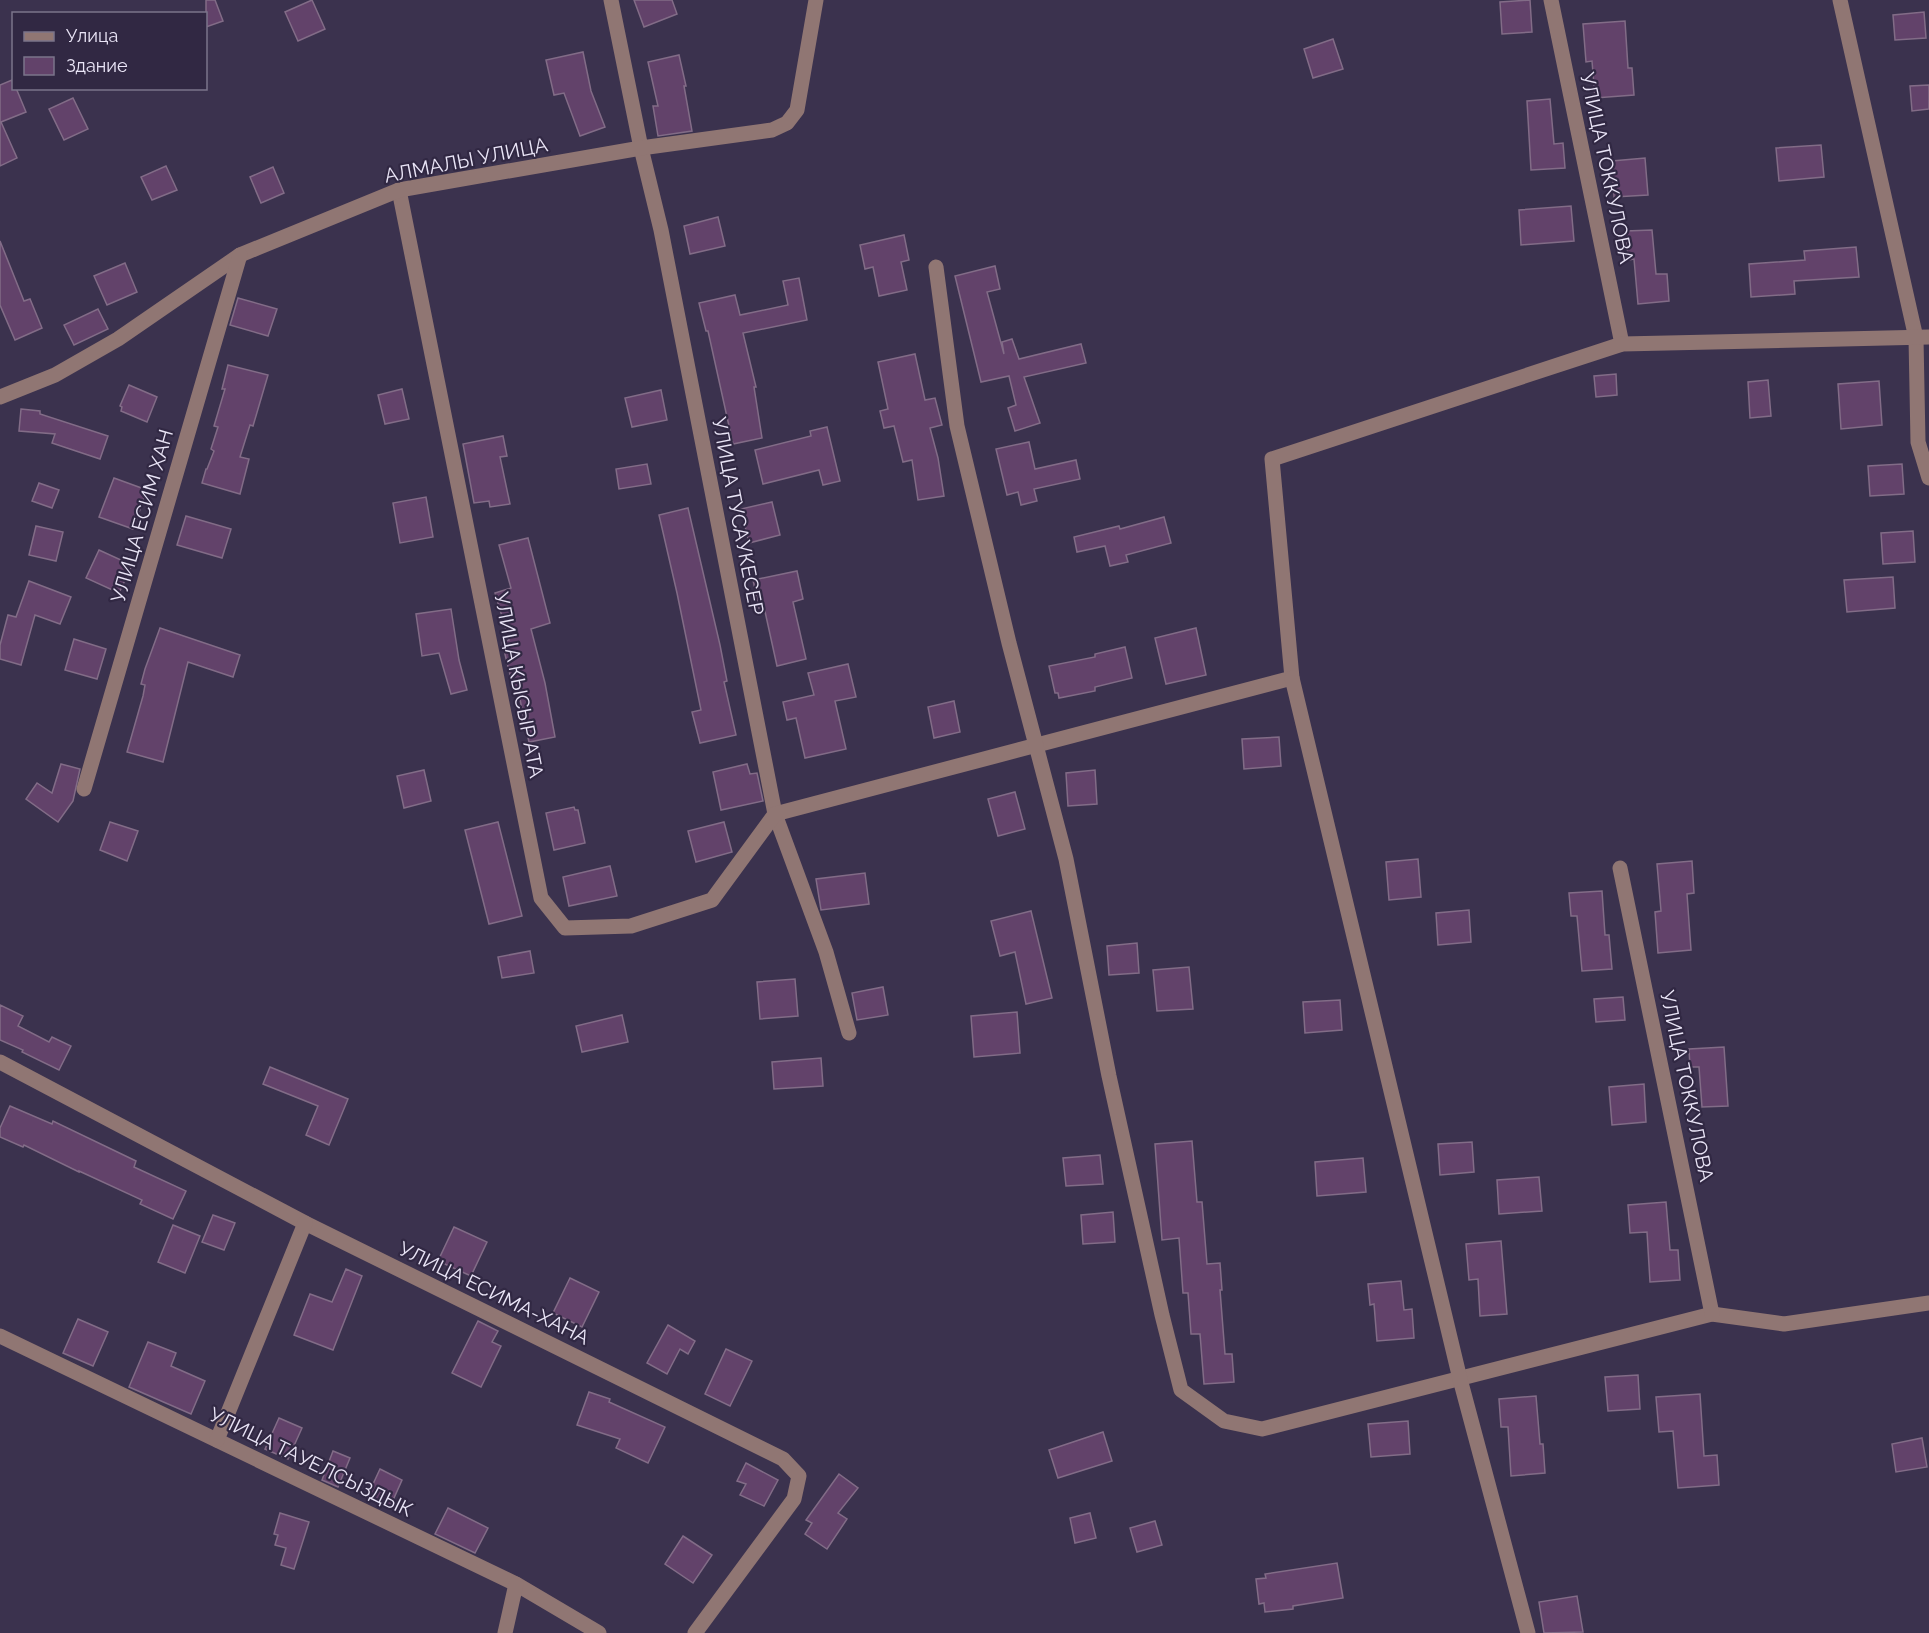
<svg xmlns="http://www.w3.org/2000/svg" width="1929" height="1633" viewBox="0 0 1929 1633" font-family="Raleway,sans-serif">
	<rect width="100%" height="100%" fill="#3b324e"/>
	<!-- building -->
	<g fill="#62426a" stroke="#826c87" stroke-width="1.5">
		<path d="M206,0H215L223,21L206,27Z"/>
		<path d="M312,0L325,29L298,41L285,12Z"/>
		<path d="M634,0H672L677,14L644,27Z"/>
		<path d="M1530,0L1532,32L1502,34L1500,2Z"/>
		<path d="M1924,12L1926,38L1895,40L1893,15Z"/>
		<path d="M1625,21L1628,68H1632L1634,95L1595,98L1592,61L1586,62L1583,24Z"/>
		<path d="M1333,39L1343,69L1313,78L1304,49Z"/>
		<path d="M583,52L591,91L605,127L580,136L564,93L554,95L546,60Z"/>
		<path d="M679,55L686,86H684L692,131L658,136L653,106H658L648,62Z"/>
		<path d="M12,80L14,88H16L26,112L1,122L17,158L0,166V85Z"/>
		<path d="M1929,85V109L1912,111L1910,86Z"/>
		<path d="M73,98L88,129L64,140L49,109Z"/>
		<path d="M1550,99L1554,144L1563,143L1565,168L1531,170L1527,101Z"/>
		<path d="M1821,145L1824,177L1779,181L1776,148Z"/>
		<path d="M1645,158L1648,195L1614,197L1612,161Z"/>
		<path d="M166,166L177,190L152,200L141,177Z"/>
		<path d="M273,167L284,193L261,203L250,177Z"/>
		<path d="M1571,206L1574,241L1521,245L1519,210Z"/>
		<path d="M718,217L725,246L690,254L684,226Z"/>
		<path d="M1652,230L1656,274H1667L1669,301L1638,304L1634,259L1628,260L1626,231Z"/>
		<path d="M904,235L909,260L901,262L907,290L879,296L873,267L865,269L860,245Z"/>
		<path d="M0,241L24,301L30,299L42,328L15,340L0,305Z"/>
		<path d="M1856,247L1859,277L1794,281L1795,294L1751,297L1749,264L1805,260L1804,251Z"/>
		<path d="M125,263L137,292L107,305L94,276Z"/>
		<path d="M995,266L1000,289L987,292L1004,354L1002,342L1012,339L1019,359L1081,344L1086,363L1024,377L1040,423L1015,431L1008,408L1016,405L1009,376L981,382L955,276Z"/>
		<path d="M799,278L807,320L743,333L756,387H754L762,438L733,444L708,331H706L699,303L735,295L740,315L788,305L783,281Z"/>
		<path d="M238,298L277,309L268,336L230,325Z"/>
		<path d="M98,309L108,329L74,345L64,325Z"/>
		<path d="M915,354L925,400L935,398L942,425L930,428L938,458L944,496L918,500L912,460L903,462L894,426L884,428L880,411L888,409L878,362Z"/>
		<path d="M228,365L268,375L253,426L250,425L240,457L249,459L240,494L202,483L206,469H207L214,451L211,449L218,427L214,426L225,389H222Z"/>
		<path d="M1616,374L1617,395L1596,397L1594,376Z"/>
		<path d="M1768,380L1771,416L1750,418L1748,382Z"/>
		<path d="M1879,381L1882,425L1841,429L1838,384Z"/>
		<path d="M129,385L157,397L147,422L121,411L122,407L120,406Z"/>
		<path d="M402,389L409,419L385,424L378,395Z"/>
		<path d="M661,390L667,420L632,427L625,398Z"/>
		<path d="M21,409L40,411V414L108,436L100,459L52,443L55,434L19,431Z"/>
		<path d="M827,427L840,481L823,485L819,470L763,484L755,450L811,436L810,431Z"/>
		<path d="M503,436L507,456L500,457L510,504L490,507L489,501L474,503L463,444Z"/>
		<path d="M1029,442L1035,469L1076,460L1080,479L1034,489L1037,501L1021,505L1018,492L1007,495L996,449Z"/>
		<path d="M647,464L651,484L619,489L616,469Z"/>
		<path d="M1902,464L1904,494L1870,496L1868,466Z"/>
		<path d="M114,478L147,490L133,529L99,517Z"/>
		<path d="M39,483L59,490L52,508L32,501Z"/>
		<path d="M426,497L433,537L400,543L393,503Z"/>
		<path d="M772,502L780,535L749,543L741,509Z"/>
		<path d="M688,508L720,645L727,681L724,682L736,735L700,743L692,712L701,710L677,593L659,515Z"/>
		<path d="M186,516L231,529L222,558L177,545Z"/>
		<path d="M1164,517L1171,543L1126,555L1128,562L1110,566L1105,546L1077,552L1074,537L1119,526L1120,529Z"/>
		<path d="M36,526L63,532L56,561L29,555Z"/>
		<path d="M1913,531L1915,562L1883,564L1881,533Z"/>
		<path d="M528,538L550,623L531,629L545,683L555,737L529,742L518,690L514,691L502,642L509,640L495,593L511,588L499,545Z"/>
		<path d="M99,550L132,565L119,593L86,578Z"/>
		<path d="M797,571L803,599L793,602L806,659L777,666L764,607L759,608L753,580Z"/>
		<path d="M1893,577L1895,608L1847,612L1844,580Z"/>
		<path d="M29,581L71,597L60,624L35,615L21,665L0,659V645L8,615L16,617Z"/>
		<path d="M451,609L459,660L467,690L451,694L439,653L422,656L416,614Z"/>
		<path d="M160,628L240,655L233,677L188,662L163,762L127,752L143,696L145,685L141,684L145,669Z"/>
		<path d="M1196,628L1206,675L1166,684L1155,638Z"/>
		<path d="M74,639L106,649L97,679L65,670Z"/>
		<path d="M1125,647L1132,678L1095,687V691L1059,698L1058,693H1055L1049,666L1095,657V654Z"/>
		<path d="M848,664L856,697L835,701L846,749L805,758L796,718L787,720L783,702L814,695L808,673Z"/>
		<path d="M954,701L960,732L934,738L928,707Z"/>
		<path d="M1279,737L1281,766L1244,769L1242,739Z"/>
		<path d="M61,764L80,769L73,801L58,822L26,799L37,783L52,793Z"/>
		<path d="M747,764L750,774L757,773L763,801L721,810L713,772Z"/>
		<path d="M424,770L431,801L404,808L397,776Z"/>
		<path d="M1095,770L1097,804L1068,806L1066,773Z"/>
		<path d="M1015,792L1025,829L998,836L988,799Z"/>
		<path d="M574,807L575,810H578L585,843L554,850L546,813Z"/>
		<path d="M110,822L138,831L127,861L100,850Z"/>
		<path d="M498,822L522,916L489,924L465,830Z"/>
		<path d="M724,822L732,852L696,862L688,831Z"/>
		<path d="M1418,859L1421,897L1389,900L1386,862Z"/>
		<path d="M1692,861L1694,893L1687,894L1691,950L1658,953L1655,912L1661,911L1657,864Z"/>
		<path d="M610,866L617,896L569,906L563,877Z"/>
		<path d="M865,873L869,904L821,910L816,879Z"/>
		<path d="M1602,891L1605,935H1609L1612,969L1582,971L1577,916H1571L1569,893Z"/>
		<path d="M1469,910L1471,942L1438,945L1436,913Z"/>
		<path d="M1031,911L1052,998L1026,1004L1015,952L1000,956L991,921Z"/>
		<path d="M1137,943L1139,973L1109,975L1107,946Z"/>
		<path d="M530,951L534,973L502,978L498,957Z"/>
		<path d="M1189,967L1193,1009L1157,1011L1153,970Z"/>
		<path d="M795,979L798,1016L760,1019L757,982Z"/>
		<path d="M883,987L888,1015L857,1020L852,993Z"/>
		<path d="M1623,997L1625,1020L1596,1022L1594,999Z"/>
		<path d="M1340,1000L1342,1030L1305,1033L1303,1002Z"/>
		<path d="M0,1005L23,1016L18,1026L49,1042L52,1037L71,1046L59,1070L22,1052L23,1050L0,1040Z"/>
		<path d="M1017,1012L1020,1053L974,1057L971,1016Z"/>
		<path d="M622,1015L628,1042L582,1052L576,1026Z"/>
		<path d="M1724,1047L1728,1106L1702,1107L1699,1067H1690L1689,1049Z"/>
		<path d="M821,1058L823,1086L774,1089L772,1062Z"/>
		<path d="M270,1067L348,1099L329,1145L306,1135L318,1106L263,1084Z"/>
		<path d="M1644,1084L1646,1122L1612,1125L1609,1087Z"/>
		<path d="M10,1106L52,1124L53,1121L136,1161L134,1167L186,1191L173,1219L140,1204L142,1200L79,1171V1172L24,1145L23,1147L0,1137V1128Z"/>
		<path d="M1192,1141L1197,1202H1202L1207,1264L1220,1263L1222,1290H1220L1225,1354H1232L1234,1382L1204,1384L1200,1334H1191L1188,1293H1183L1179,1238L1162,1240L1155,1144Z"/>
		<path d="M1472,1142L1474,1172L1440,1175L1438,1144Z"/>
		<path d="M1100,1155L1103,1184L1066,1186L1063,1158Z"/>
		<path d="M1363,1158L1366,1192L1317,1196L1315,1162Z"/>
		<path d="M1539,1177L1542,1211L1499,1214L1497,1180Z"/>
		<path d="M1666,1202L1670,1250H1678L1680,1280L1650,1282L1647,1232L1630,1233L1628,1205Z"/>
		<path d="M1113,1212L1115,1242L1083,1244L1081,1215Z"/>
		<path d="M213,1215L235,1223L224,1250L202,1242Z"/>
		<path d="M173,1225L200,1236L185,1273L158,1262Z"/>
		<path d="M454,1227L487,1242L471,1276L438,1261Z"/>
		<path d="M1501,1241L1507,1314L1480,1316L1478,1279L1469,1280L1466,1244Z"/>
		<path d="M346,1269L362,1276L333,1350L294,1335L310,1294L332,1302Z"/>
		<path d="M570,1278L599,1292L582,1327L553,1313Z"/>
		<path d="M1401,1281L1404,1310L1412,1309L1414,1338L1377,1341L1374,1304L1370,1305L1368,1284Z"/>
		<path d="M78,1319L108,1332L93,1366L63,1353Z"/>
		<path d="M478,1321L498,1331L492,1342L501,1346L481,1387L452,1373Z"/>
		<path d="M668,1325L695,1341L688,1354L680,1349L667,1374L647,1363Z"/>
		<path d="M148,1342L176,1353L171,1366L205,1381L191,1414L129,1387Z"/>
		<path d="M726,1349L752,1361L730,1406L705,1394Z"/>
		<path d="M1638,1375L1640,1409L1608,1411L1605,1377Z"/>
		<path d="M589,1392L610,1399L609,1402L665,1427L648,1463L616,1448L620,1439L577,1425Z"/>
		<path d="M1700,1394L1704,1456L1717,1455L1719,1485L1678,1488L1673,1431L1659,1432L1656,1397Z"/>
		<path d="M1536,1396L1540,1444H1543L1545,1473L1511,1476L1508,1427H1501L1499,1399Z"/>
		<path d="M279,1418L302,1428L288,1459L265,1449Z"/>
		<path d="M1408,1421L1410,1454L1371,1457L1368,1424Z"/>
		<path d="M1103,1432L1112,1461L1058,1478L1049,1450Z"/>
		<path d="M1922,1438L1927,1467L1896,1472L1892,1444Z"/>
		<path d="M333,1451L350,1458L338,1487L322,1480Z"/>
		<path d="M746,1463L778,1480L764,1506L740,1495L746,1484L737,1481Z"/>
		<path d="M380,1469L402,1480L390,1507L367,1497Z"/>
		<path d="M839,1474L858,1488L838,1513L847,1519L827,1549L805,1534L812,1523L806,1520Z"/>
		<path d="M448,1508L488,1528L475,1553L435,1534Z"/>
		<path d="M280,1513L309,1522L294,1569L281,1565L286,1548L275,1545L278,1535L274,1534Z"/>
		<path d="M1090,1513L1096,1538L1075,1543L1070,1518Z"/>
		<path d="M1155,1521L1162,1545L1137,1552L1130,1528Z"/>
		<path d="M683,1536L712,1555L693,1583L665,1564Z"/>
		<path d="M1337,1563L1343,1598L1293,1606V1609L1265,1612L1264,1603L1259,1604L1256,1579L1266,1578L1265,1574Z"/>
		<path d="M1577,1596L1583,1632L1544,1633L1539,1602Z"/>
	</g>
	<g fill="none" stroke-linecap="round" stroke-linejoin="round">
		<!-- minor -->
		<g stroke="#907673" stroke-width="15">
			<path d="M611,0L641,148L661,230L775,814L826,952L849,1033"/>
			<path d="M1551,0L1622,344"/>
			<path d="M1840,0L1916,338L1918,442L1929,478"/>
			<path d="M399,190L541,898L565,928L631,926L712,900L775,814L1292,678L1272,459L1622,344L1929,337"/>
			<path d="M936,267L957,426L1009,643L1066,859L1109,1076L1162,1315L1181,1390L1224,1421L1262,1429L1712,1314L1784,1324L1929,1303"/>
			<path d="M0,397L55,375L118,339L240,255L399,190L641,148L772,130L787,123L797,110L816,0"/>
			<path d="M1292,678L1460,1379L1528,1633"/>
			<path d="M84,789L240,255"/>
			<path d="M1620,868L1712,1314"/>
			<path d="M0,1062L305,1223L783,1459L799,1476L794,1499L695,1633"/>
			<path d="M0,1336L516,1584L599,1633"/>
			<path d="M217,1440L305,1223"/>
			<path d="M505,1633L516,1584"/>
		</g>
	</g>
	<g text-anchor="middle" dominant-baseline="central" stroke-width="4.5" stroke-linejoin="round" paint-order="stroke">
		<!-- street labels -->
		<g font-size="20" fill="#eae5f7" stroke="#312843">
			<text transform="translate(466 160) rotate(-11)">АЛМАЛЫ УЛИЦА</text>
			<text transform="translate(1607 168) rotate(78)">УЛИЦА ТОККУЛОВА</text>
			<text transform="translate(142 516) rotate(-74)">УЛИЦА ЕСИМ ХАН</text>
			<text transform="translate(738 516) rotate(79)">УЛИЦА ТУСАУКЕСЕР</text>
			<text transform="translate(519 685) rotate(79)">УЛИЦА КЫСЫР АТА</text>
			<text transform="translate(1687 1086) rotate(78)">УЛИЦА ТОККУЛОВА</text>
			<text transform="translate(494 1293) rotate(26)">УЛИЦА ЕСИМА-ХАНА</text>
			<text transform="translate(311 1462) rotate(26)">УЛИЦА ТАУЕЛСЫЗДЫК</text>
		</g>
	</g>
	<!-- legend -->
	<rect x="12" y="12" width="195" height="78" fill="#312843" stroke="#7b748b" stroke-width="1.5"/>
	<rect x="24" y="32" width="30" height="9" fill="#907673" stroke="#7b748b" stroke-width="1.5"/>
	<text x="66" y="42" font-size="18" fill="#eae5f7">Улица</text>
	<rect x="24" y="57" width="30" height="18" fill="#62426a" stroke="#7b748b" stroke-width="1.5"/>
	<text x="66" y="72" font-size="18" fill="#eae5f7">Здание</text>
</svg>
